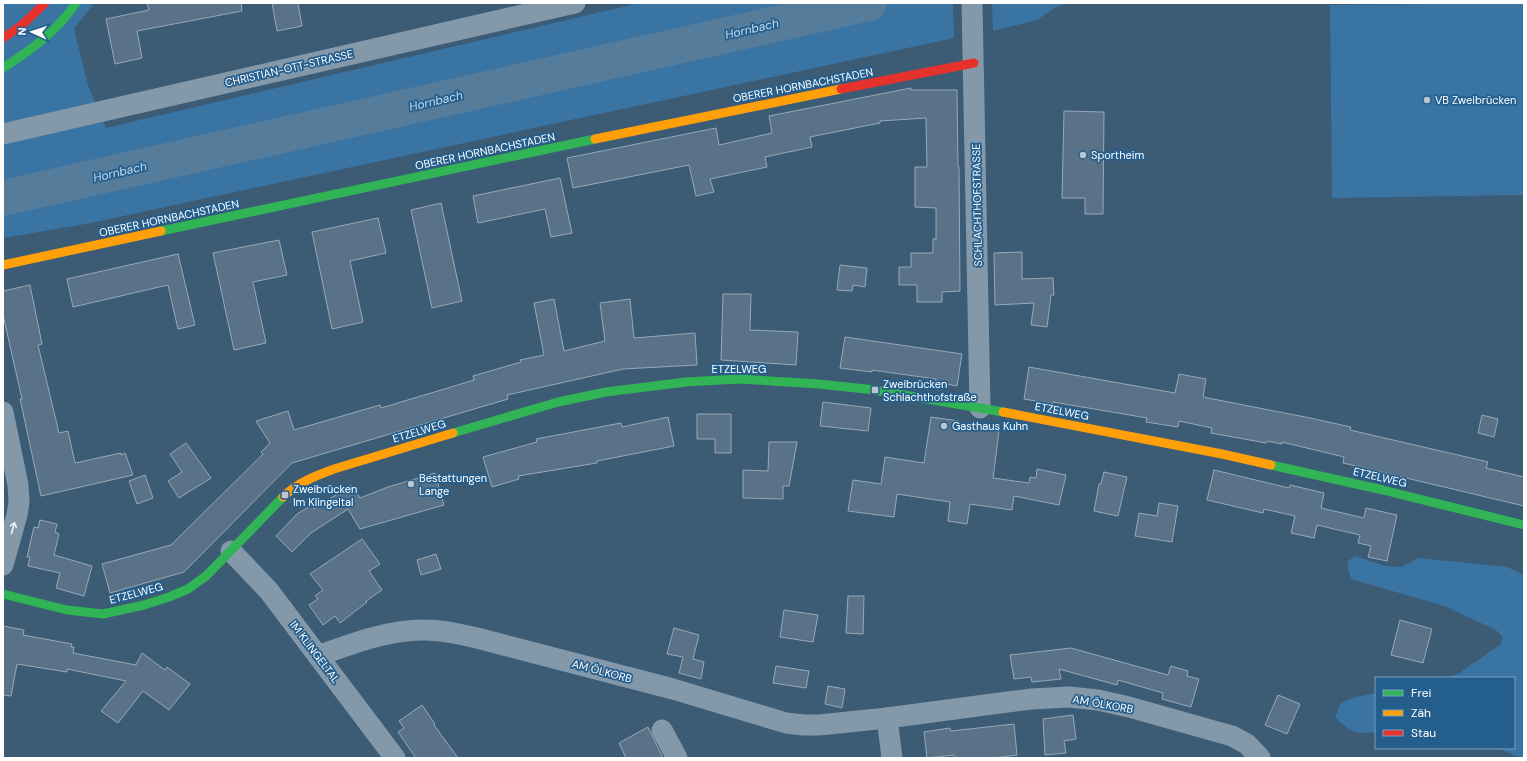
<svg xmlns="http://www.w3.org/2000/svg" width="1527" height="761" viewBox="0 0 1527 761" font-family="'DM Sans',sans-serif">
	<rect width="100%" height="100%" fill="#3c5b75"/>
	<!-- green -->
	<g fill="#3974a3">
		<path d="M3,3H94L74,29L88,85L106,128L639,3H953L954,38L86,224L3,238Z"/>
		<path d="M992,3H1067L1053,9L1037,20L993,31Z"/>
		<path d="M1524,3V195L1332,198L1330,5Z"/>
		<path d="M1355,556L1385,566L1401,567L1419,558L1507,567L1524,575V758H1520L1498,748H1514V678H1441L1458,674L1501,644L1503,637L1496,630L1444,606L1351,579L1348,569V561Z"/>
		<path d="M1376,693V732C1355,735 1349,731 1335,717L1341,703L1352,698Z"/>
	</g>
	<g fill="none" stroke-linecap="round" stroke-linejoin="round">
		<!-- river -->
		<path stroke="#567c9b" stroke-width="36" d="M3,198L869,3"/>
	</g>
	<!-- building -->
	<g fill="#5a7287" stroke="#97a9b8">
		<path d="M147,3H241L242,11L137,31L142,58L115,64L106,19L149,10Z"/>
		<path d="M272,3H298L302,26L277,31Z"/>
		<path d="M911,88V90H957L958,167H959L960,291L942,292V302H917V285H899V267H911V253H933V239H936V208L915,207V167H927L926,118L880,121V123L810,137L812,147L765,157L767,167L710,179L714,192L696,196L689,165L573,188L567,158L716,128L719,145L772,133L769,116Z"/>
		<path d="M1064,111L1104,112L1103,214H1085V198H1062Z"/>
		<path d="M560,178L572,233L551,237L545,209L478,223L473,196Z"/>
		<path d="M441,203L462,301L432,308L411,210Z"/>
		<path d="M378,218L386,253L350,261L363,322L332,329L312,232Z"/>
		<path d="M279,240L287,275L253,282L266,343L234,350L213,253Z"/>
		<path d="M1022,252V279L1053,278L1054,295H1051L1047,327L1031,325L1034,303L995,305L994,253Z"/>
		<path d="M178,254L195,325L178,329L168,285L73,307L67,279Z"/>
		<path d="M840,265L867,268L865,287L853,285L852,291L837,290Z"/>
		<path d="M30,285L42,344L38,345L59,433L68,431L75,463L121,453V455L125,453L133,475L41,496L20,399H22L3,315V291Z"/>
		<path d="M723,294H751L750,330L798,332L796,365L721,360Z"/>
		<path d="M554,299L564,351L605,341L600,303L630,299L634,338L695,333L697,365L623,369L507,395L508,399L292,463L184,572L110,593L102,564L171,545L263,454L261,452L270,443L256,421L288,411L294,430L380,405L381,408L441,390L474,380L473,376L521,362L520,360L544,355L534,303Z"/>
		<path d="M845,337L962,354L957,386L935,382L936,379L872,370V372L840,368Z"/>
		<path d="M1029,367L1175,393L1179,374L1206,379L1203,397L1310,418L1351,427L1350,430L1488,462L1486,468L1524,477V506L1343,463L1344,457L1282,442V444L1267,441L1266,443L1211,433L1212,428L1179,421L1178,427L1146,422L1147,418L1053,402V404L1024,399Z"/>
		<path d="M823,402L871,408L868,431L820,426Z"/>
		<path d="M697,414H731V453H715V439H697Z"/>
		<path d="M1482,415L1498,419L1494,437L1478,433Z"/>
		<path d="M668,417L674,446L597,461V463L518,476L519,479L492,487L483,457L537,442L536,439L621,423L622,427Z"/>
		<path d="M931,417L959,421L958,427L999,431L993,478L1029,483L1030,477L1036,478L1037,469L1066,475L1059,505L1014,496L1012,510L970,504L967,524L948,521L950,502L897,494L894,517L848,511L853,480L881,484L885,457L924,463Z"/>
		<path d="M769,442H797L789,486H783V499L743,498V470L768,471Z"/>
		<path d="M186,443L211,478L179,498L168,481L182,472L170,454Z"/>
		<path d="M1214,470L1289,488L1290,485L1324,493L1321,508L1364,518L1366,508L1397,515L1387,561L1368,557L1371,546L1358,543L1360,535L1317,525L1314,538L1291,533L1295,516L1264,509L1263,513L1207,500Z"/>
		<path d="M1104,472L1127,477L1118,516L1094,511L1099,484H1101Z"/>
		<path d="M435,473L444,505L360,529L348,509L311,533L292,552L276,536L297,514L312,505L314,509L351,485L360,498L388,487Z"/>
		<path d="M145,475L153,498L137,504L129,481Z"/>
		<path d="M1159,503L1178,506L1172,542L1135,536L1139,513L1157,516Z"/>
		<path d="M40,520L57,524L55,532L59,534L54,555L92,566L84,596L56,588L60,573L28,566L30,557H27L34,527L38,528Z"/>
		<path d="M362,539L380,564L369,571L382,590L366,601L367,602L340,623L335,616L323,625L309,605L318,599L315,596L323,590L310,574Z"/>
		<path d="M436,554L441,569L421,575L417,560Z"/>
		<path d="M848,596H864L863,634L846,633Z"/>
		<path d="M784,610L818,615L813,642L780,637Z"/>
		<path d="M1400,620L1432,629L1423,663L1391,655Z"/>
		<path d="M3,626L24,630L23,635L72,644L71,647H74L73,653L136,665L142,653L165,670L167,667L190,684L169,710L143,691L118,723L101,711L126,681L67,669V672L17,664L11,696L3,695Z"/>
		<path d="M674,628L699,635L693,659L704,662L701,679L679,673L683,657L667,654Z"/>
		<path d="M1071,648L1168,675L1171,666L1188,671L1187,676L1199,679L1191,707L1162,699L1163,693L1118,680L1117,685L1059,669L1061,679L1032,682L1031,677L1014,679L1010,655Z"/>
		<path d="M776,666L809,671L806,688L773,683Z"/>
		<path d="M828,686L845,689L842,708L825,704Z"/>
		<path d="M1278,695L1300,704L1287,734L1265,725Z"/>
		<path d="M422,705L435,724L434,725L458,758H416L398,732L404,728L399,721Z"/>
		<path d="M1073,715L1076,739L1064,741L1066,753L1045,755L1043,719Z"/>
		<path d="M1014,724L1017,755L993,758H954V755L927,758L924,732L950,728L951,731Z"/>
		<path d="M648,727L663,758H626L619,743Z"/>
	</g>
	<g fill="none" stroke-linecap="round" stroke-linejoin="round">
		<!-- street -->
		<g stroke="#8398a9" stroke-width="21">
			<path d="M972,3L980,408"/>
			<path d="M3,134L575,3"/>
			<path d="M3,412L18,485L19,502L17,515L3,565"/>
			<path d="M231,551L269,591L395,758"/>
			<path d="M318,656C350,644 391,629 425,630C443,630 460,634 477,638L673,689L786,723L804,725H819L887,718L1031,699L1069,697L1098,700L1129,707L1232,736L1247,744L1260,758"/>
			<path d="M887,718L892,758"/>
			<path d="M662,730L677,758"/>
		</g>
		<!-- fast -->
		<g stroke="#30b455" stroke-width="9">
			<path d="M3,68C31,50 57,31 76,3"/>
			<path d="M161,231L595,139"/>
			<path d="M453,433L558,402L606,392L686,382L739,379L819,384L875,390L1003,412"/>
			<path d="M1271,465L1383,490L1524,525"/>
			<path d="M3,594L67,610L103,614L144,605L169,597L188,589L206,576L283,497"/>
		</g>
		<!-- slow -->
		<g stroke="#ff9f0a" stroke-width="9">
			<path d="M595,139L841,89"/>
			<path d="M3,265L161,231"/>
			<path d="M1003,412L1222,454L1271,465"/>
			<path d="M283,497C297,483 315,476 334,469L453,433"/>
		</g>
		<!-- jam -->
		<g stroke="#e5322d" stroke-width="9">
			<path d="M3,38L22,25L45,3"/>
			<path d="M841,89L974,63"/>
		</g>
	</g>
	<!-- one-way arrows -->
	<defs><path id="oneway-shaft" d="M-6 0H5M1.5-3L5.5 0L1.5 3" fill="none" stroke-width="1.6" stroke-linecap="round" stroke-linejoin="round"/></defs>
	<use stroke="#ecf0f2" href="#oneway-shaft" transform="translate(13 528) rotate(-74)"/>
	<!-- markers -->
	<g fill="#bbc6cf" stroke="#245e8d" stroke-width="1.5">
		<circle cx="1427" cy="100" r="4"/>
		<circle cx="1083" cy="155" r="4"/>
		<rect x="871" y="386" width="8" height="8" rx="2"/>
		<circle cx="944" cy="426" r="4"/>
		<circle cx="411" cy="484" r="4"/>
		<rect x="281" y="491" width="8" height="8" rx="2"/>
	</g>
	<g text-anchor="middle" dominant-baseline="central" stroke-width="3.5" stroke-linejoin="round" paint-order="stroke">
		<!-- street labels -->
		<g font-size="11" fill="#fff" stroke="#245e8d">
			<text transform="translate(289 68) rotate(-13)">CHRISTIAN-OTT-STRASSE</text>
			<text transform="translate(803 85) rotate(-11)">OBERER HORNBACHSTADEN</text>
			<text transform="translate(485 151) rotate(-12)">OBERER HORNBACHSTADEN</text>
			<text transform="translate(977 205) rotate(-91)">SCHLACHTHOFSTRASSE</text>
			<text transform="translate(169 218) rotate(-12)">OBERER HORNBACHSTADEN</text>
			<text x="739" y="369">ETZELWEG</text>
			<text transform="translate(1062 411) rotate(11)">ETZELWEG</text>
			<text transform="translate(419 431) rotate(-17)">ETZELWEG</text>
			<text transform="translate(1380 477) rotate(13)">ETZELWEG</text>
			<text transform="translate(136 593) rotate(-15)">ETZELWEG</text>
			<text transform="translate(315 652) rotate(53)">IM KLINGELTAL</text>
			<text transform="translate(602 671) rotate(15)">AM ÖLKORB</text>
			<text transform="translate(1103 704) rotate(10)">AM ÖLKORB</text>
		</g>
		<!-- poi labels -->
		<g font-size="11" fill="#fff" stroke="#245e8d" text-anchor="start">
			<text x="1435" y="100">VB Zweibrücken</text>
			<text x="1091" y="155">Sportheim</text>
			<text x="883" y="384">Zweibrücken<tspan x="883" dy="13">Schlachthofstraße</tspan></text>
			<text x="952" y="426">Gasthaus Kuhn</text>
			<text x="419" y="478">Bestattungen<tspan x="419" dy="13">Lange</tspan></text>
			<text x="293" y="489">Zweibrücken<tspan x="293" dy="13">Im Klingeltal</tspan></text>
		</g>
		<!-- water labels -->
		<g font-size="12" font-style="italic" fill="#c0dcf2" stroke="#245e8d">
			<text transform="translate(752 29) rotate(-13)">Hornbach</text>
			<text transform="translate(436 101) rotate(-13)">Hornbach</text>
			<text transform="translate(120 172) rotate(-13)">Hornbach</text>
		</g>
	</g>
	<!-- border -->
	<rect width="1527" height="761" fill="none" stroke="#ffffff" stroke-width="8"/>
	<!-- legend -->
	<rect x="1375" y="677" width="140" height="72" fill="#245e8d" stroke="#7c9ebb"/>
	<rect x="1383" y="690" width="20" height="6" fill="#30b455" stroke="#7c9ebb"/>
	<text x="1411" y="697" font-size="12" fill="#ffffff">Frei</text>
	<rect x="1383" y="710" width="20" height="6" fill="#ff9f0a" stroke="#7c9ebb"/>
	<text x="1411" y="717" font-size="12" fill="#ffffff">Zäh</text>
	<rect x="1383" y="730" width="20" height="6" fill="#e5322d" stroke="#7c9ebb"/>
	<text x="1411" y="737" font-size="12" fill="#ffffff">Stau</text>
	<!-- north arrow -->
	<g transform="translate(32 32) rotate(273)" stroke="#245e8d" stroke-width="3" paint-order="stroke">
	<path d="M0-3L7 15L0 10L-7 15Z" fill="#ffffff"/>
	<text y="-6" font-size="11" font-weight="bold" text-anchor="middle" fill="#ffffff">N</text>
	</g>
</svg>
